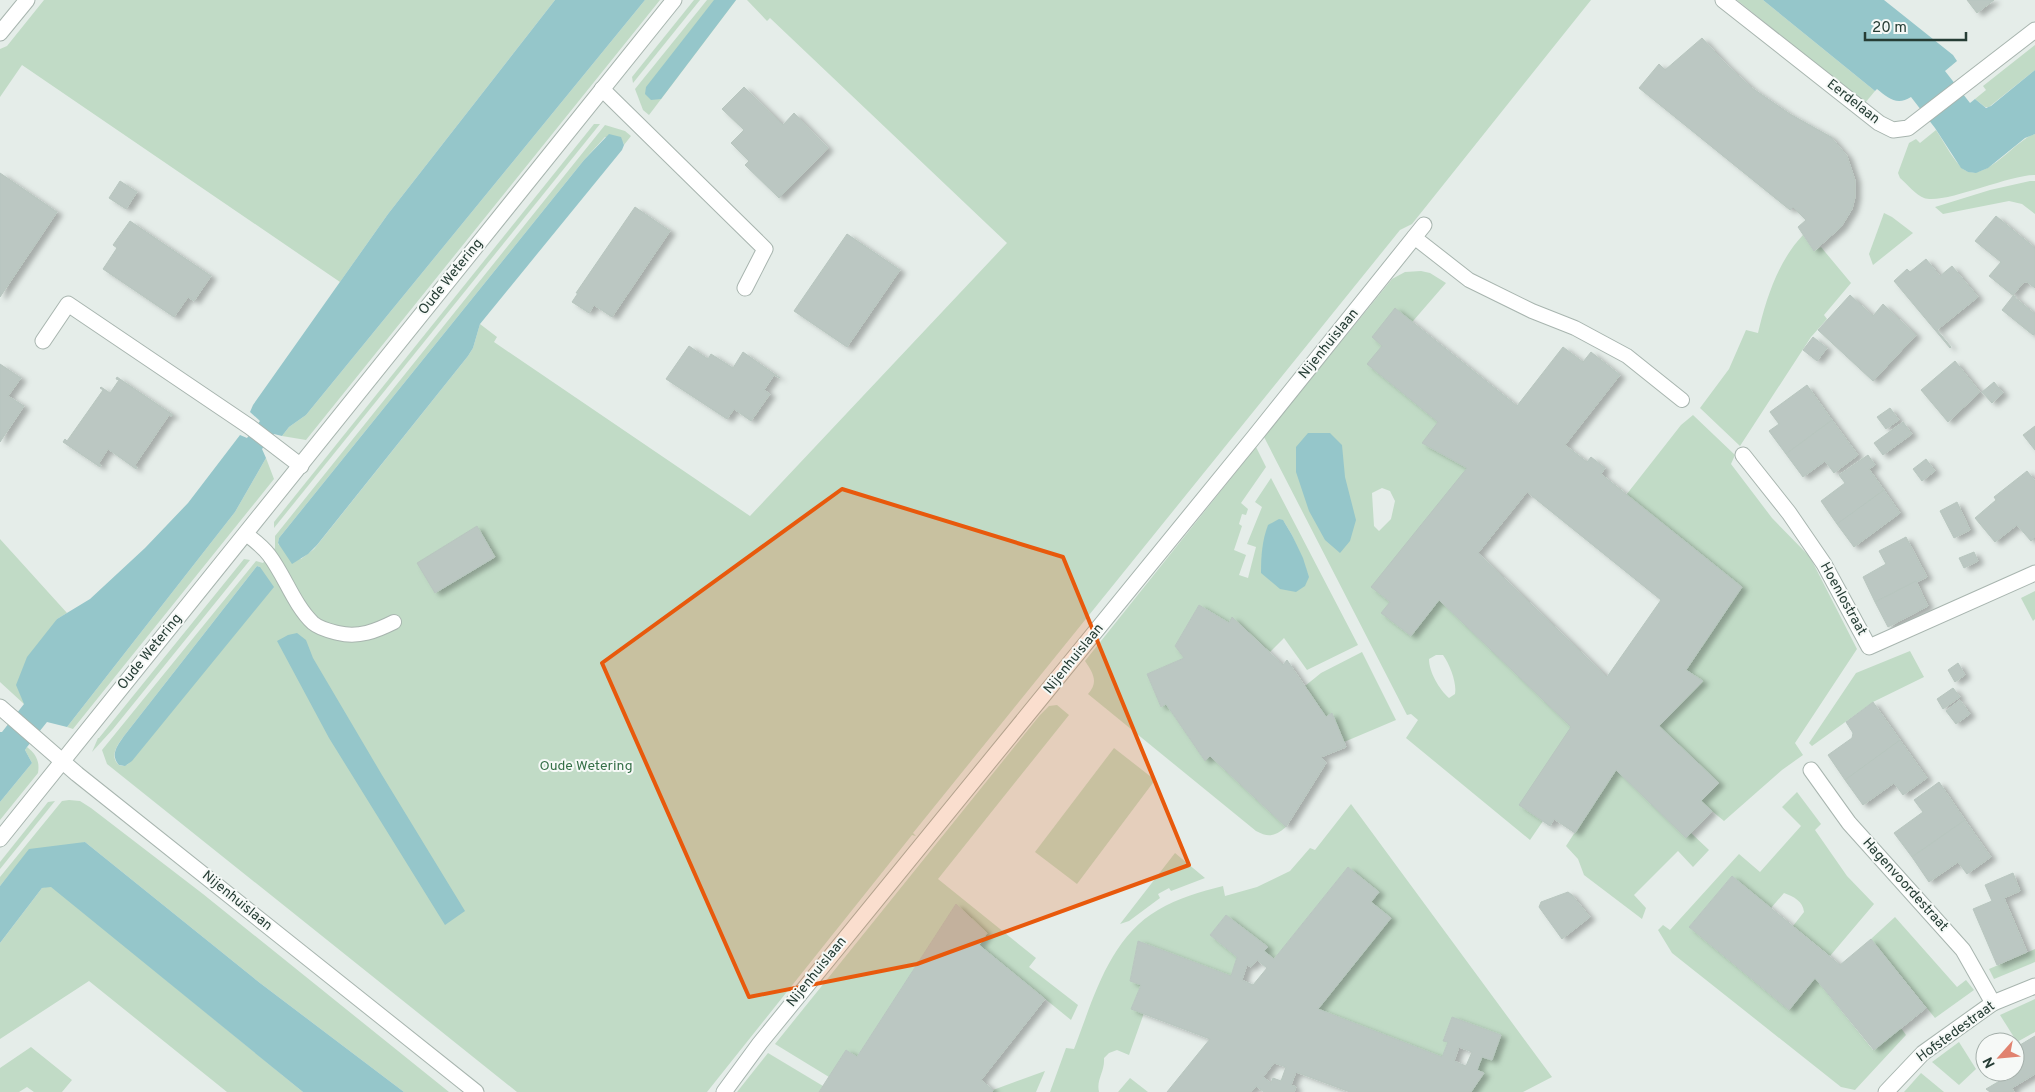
<svg xmlns="http://www.w3.org/2000/svg" width="2035" height="1092" viewBox="0 0 2035 1092" font-family="Overpass,sans-serif">
	<defs>
		<filter id="shadow"><feDropShadow dx="5.5" dy="3" stdDeviation="2.5" flood-color="#0004"/></filter>
	</defs>
	<rect width="100%" height="100%" fill="#e5ede9"/>
	<!-- green -->
	<g fill="#c1dbc6" fill-rule="evenodd">
		<path d="M44,0H555L388,214L340,282L22,65L0,97V49L7,46Z"/>
		<path d="M645,0H660L306,440L282,436L289,427L306,415Z"/>
		<path d="M694,0H700L633,83L632,77Z"/>
		<path d="M707,0H736L649,115L643,110L635,89Z"/>
		<path d="M747,0H1591L1412,224L1400,230L913,833L916,836L912,835L707,1092H517L107,764L102,750L256,561L263,563L275,548V536L605,125L625,131L631,136L624,145L623,142L605,137L584,160L279,538L278,544L301,559L314,549L468,356L473,348L480,324L497,337L494,342L750,516L1007,243L770,18L767,21ZM257,566L260,567L128,764C124,766 120,767 117,763C110,754 119,743 124,736Z"/>
		<path d="M1737,0H1763L1875,91L1865,103Z"/>
		<path d="M2035,45V70L1989,107H1985L1975,99L1986,90L1983,86Z"/>
		<path d="M594,124H600L274,528V522Z"/>
		<path d="M1936,130C1944,142 1951,156 1960,166C1981,190 2015,139 2035,134V175C2008,175 1943,205 1924,198C1916,195 1907,184 1900,178L1898,173L1909,143L1916,139L1920,143Z"/>
		<path d="M2030,181H2035V214L2022,204L2009,201L1943,214L1935,207L1990,190Z"/>
		<path d="M1884,213L1892,217L1913,233L1873,265L1869,254Z"/>
		<path d="M1803,235L1814,251L1821,247L1851,283L1824,315L1827,319L1811,337L1740,446L1700,408L1729,369L1746,330L1758,333C1766,299 1778,261 1803,235Z"/>
		<path d="M1421,271L1430,273L1446,283L1407,328L1385,346L1479,454L1391,602L1411,635L1439,600L1573,727L1543,821L1530,840L1406,738L1418,720L1411,714L1407,715L1264,437L1392,279L1405,272ZM1382,488L1390,491L1395,501L1391,519L1379,531L1374,526L1372,493ZM1436,655H1443C1450,665 1457,683 1455,694L1449,698C1439,689 1429,672 1429,659Z"/>
		<path d="M1693,415L1735,455L1731,464L1772,518L1810,557L1857,649L1795,743L1803,755L1782,770L1724,821L1700,801L1648,715L1735,588L1623,499L1681,425Z"/>
		<path d="M1256,447L1266,467L1241,503L1248,509L1246,515L1242,514L1239,524L1242,526L1234,550L1246,555L1239,575L1248,578L1256,547L1247,544L1262,507L1255,502L1271,478L1358,645L1307,670L1284,638L1270,652L1233,618L1229,623L1199,605L1175,646L1184,658L1147,674L1161,707L1166,704L1205,761L1210,756L1286,827C1275,836 1269,838 1256,831L1088,694C1099,682 1093,673 1085,661ZM1283,520L1292,535L1309,577Z"/>
		<path d="M266,458L274,479L73,729L67,727L235,512Z"/>
		<path d="M0,539L67,613L57,619L24,704L0,682Z"/>
		<path d="M244,559L250,560L113,729L92,752L98,738H99Z"/>
		<path d="M2035,591V619L2033,621L2021,598Z"/>
		<path d="M1910,651L1924,677L1873,702L1812,746L1809,743L1856,673Z"/>
		<path d="M1362,652L1396,720L1344,742L1332,713L1326,717L1305,686L1321,673Z"/>
		<path d="M1057,705L1069,715L938,879L1036,958L1029,967L1078,1005L1071,1020L979,945L986,933L956,904L857,1057L846,1050L829,1077L775,1044L1040,715L1049,706Z"/>
		<path d="M27,747C36,754 40,761 38,773L0,820V802L32,763L25,750Z"/>
		<path d="M1114,748L1155,780L1077,884L1035,852Z"/>
		<path d="M1616,769L1691,833L1709,850L1693,867L1678,851L1634,895L1646,908L1642,919L1584,875L1578,859L1566,846Z"/>
		<path d="M1797,792L1821,824L1815,830L1847,876L1874,904L1830,956L1793,926L1804,912C1803,901 1794,897 1784,893L1771,908L1732,876L1689,927L1789,1010L1815,978L1873,1050L1901,1028L1906,1035L1855,1090L1841,1087L1672,953L1658,930L1663,925L1670,930L1739,854L1760,872L1801,826L1782,807Z"/>
		<path d="M69,800L80,801L91,808L203,894L449,1092H404L260,983L85,842L13,870L0,886V877L62,801Z"/>
		<path d="M55,801L0,869V862L48,802Z"/>
		<path d="M1351,804L1552,1077L1523,1092H1471L1484,1073L1477,1070L1482,1057L1492,1060L1501,1035L1452,1017L1443,1040L1448,1042L1442,1057L1318,1009L1391,918L1371,902L1379,892L1348,867L1274,959L1264,951L1267,947L1226,915L1210,935L1237,957L1231,976L1138,941L1130,981L1141,985L1131,1009L1144,1013L1129,1055L1117,1050L1109,1053L1104,1058C1105,1072 1096,1079 1099,1092H1050L1066,1048L1074,1049C1093,1000 1109,938 1158,910C1178,898 1200,892 1223,886L1225,896L1257,887L1290,871L1310,848L1315,850Z"/>
		<path d="M1175,853L1205,878L1171,891L1169,888L1158,894L1160,898L1129,921L1120,924Z"/>
		<path d="M49,886L54,888L303,1092H227L89,981L0,1039V943L42,888Z"/>
		<path d="M1895,917L1957,987L1966,980L1974,990L1935,1018L1871,939Z"/>
		<path d="M2035,949V962L1994,979L1989,969Z"/>
		<path d="M2035,999V1032L2017,1042L2000,1015Z"/>
		<path d="M1959,1042L1976,1069L1959,1085L1932,1062Z"/>
		<path d="M31,1047L72,1080L62,1092H34L27,1087L19,1092H0V1068Z"/>
		<path d="M768,1053L823,1086L819,1092H737Z"/>
		<path d="M1045,1071L1036,1092H992L993,1090Z"/>
		<path d="M1921,1073L1944,1092H1904Z"/>
		<path d="M1130,1078L1148,1092H1118Z"/>
	</g>
	<!-- water -->
	<g fill="#95c6ca">
		<path d="M555,0H645L306,415L289,427L282,436L274,434L262,449L266,458L235,512L67,727L47,722L27,747L25,750L32,763L0,802V732H2L24,704L16,685L27,657L57,619L90,599L145,548L188,503L240,435L247,438L260,421L250,412L253,405L388,214Z"/>
		<path d="M714,0H736L661,99L651,100L645,94L646,87Z"/>
		<path d="M1763,0H1884L1953,55L1957,61L1945,71L1970,103L1975,99L1986,108L1991,106L2035,70V134L2025,138L1988,168L1976,173L1968,172L1961,168L1935,128L1911,97C1897,106 1888,98 1877,89L1875,91Z"/>
		<path d="M609,134L621,137L624,145L622,150L480,324L473,348L468,356L317,545L308,554L292,564L278,543L279,538L584,160Z"/>
		<path d="M1308,433H1330L1342,445L1345,477L1356,520L1350,541L1340,553L1325,540L1309,511L1296,472V447Z"/>
		<path d="M1279,519L1283,520L1292,535L1303,558L1309,577L1305,586L1296,592L1280,589L1261,573C1261,556 1262,541 1268,525Z"/>
		<path d="M257,566L260,567L274,587L132,761L125,766L119,765C110,755 117,746 124,736Z"/>
		<path d="M297,633L306,640L313,658L382,775L465,911L445,925L329,738L277,641L288,635Z"/>
		<path d="M85,842L260,983L404,1092H303L51,887L42,888L0,943V886L29,849Z"/>
	</g>
	<!-- building -->
	<g fill="#bbc7c2" stroke="#b8c6bf" fill-rule="evenodd" filter="url(#shadow)">
		<path d="M1967,0H1994L1977,13Z"/>
		<path d="M1702,38L1726,64L1752,88L1790,114L1831,137L1847,156L1855,180V197L1852,209L1841,227L1814,251L1798,227L1806,220L1793,207L1790,210L1639,88L1659,64L1665,70Z"/>
		<path d="M744,87L783,125L794,113L828,148L779,198L745,165L749,161L731,143L744,130L722,109Z"/>
		<path d="M0,173L57,212L0,297Z"/>
		<path d="M120,181L137,192L126,209L109,198Z"/>
		<path d="M635,207L670,231L612,317L594,305L589,313L572,302L578,293H576Z"/>
		<path d="M1996,216L2035,248V288L2027,282H2024L2013,295L2016,297H2015L1989,276L2001,262L1975,241Z"/>
		<path d="M130,221L211,276L194,301L188,297L174,317L103,269L117,248L113,245Z"/>
		<path d="M847,234L900,270L847,347L794,311Z"/>
		<path d="M1926,259L1940,276L1952,266L1978,297L1937,330L1951,347L1950,348L1894,281L1907,269L1910,272Z"/>
		<path d="M1850,295L1873,316L1883,304L1916,335L1873,381L1818,330Z"/>
		<path d="M2013,296L2035,314V333L2033,335L2002,310Z"/>
		<path d="M1395,308L1517,406L1563,347L1583,362L1591,352L1620,375L1565,445L1587,462L1591,457L1605,468L1601,474L1742,587L1686,670L1703,681L1659,726L1719,783L1701,801L1712,811L1686,838L1616,770L1575,833L1554,819L1550,826L1519,805L1571,727L1439,600L1411,636L1381,613L1390,602L1371,587L1467,468L1422,443L1438,422L1367,364L1382,346L1372,337ZM1527,492L1661,600L1607,677L1478,553Z"/>
		<path d="M1813,337L1827,348L1817,361L1803,350Z"/>
		<path d="M689,346L708,359L711,354L733,368L743,352L780,378L774,375L764,390L770,394L751,421L734,409L727,419L666,379Z"/>
		<path d="M1955,361L1980,392L1948,422L1921,390Z"/>
		<path d="M0,364L21,378L8,396L24,406L0,442Z"/>
		<path d="M117,377L173,415L171,417L169,415L135,465L137,467L136,469L108,449L99,463L101,465L100,467L63,442L65,439L67,441L103,390L100,388L101,387L110,393L119,380L116,379Z"/>
		<path d="M1994,382L2003,393L1992,403L1982,392Z"/>
		<path d="M1807,385L1832,420L1786,454L1769,431L1779,424L1770,412Z"/>
		<path d="M1890,408L1899,420L1886,429L1877,417Z"/>
		<path d="M1832,420L1858,455L1834,473L1825,461L1803,477L1786,454Z"/>
		<path d="M1903,422L1912,434L1883,455L1874,443Z"/>
		<path d="M2035,426V450L2023,435Z"/>
		<path d="M1868,455L1875,465L1869,469L1884,490L1837,524L1821,501L1845,483L1839,475Z"/>
		<path d="M1926,459L1935,471L1922,481L1913,469Z"/>
		<path d="M2027,471L2035,481V537L2031,541L2017,525L1995,542L1975,518L1996,500L1994,497Z"/>
		<path d="M1884,490L1900,513L1854,547L1837,524Z"/>
		<path d="M1957,502L1970,530L1954,538L1940,511Z"/>
		<path d="M477,526L495,557L435,593L417,563Z"/>
		<path d="M1906,537L1927,577L1875,602L1863,577L1886,564L1879,551Z"/>
		<path d="M1974,552L1978,561L1964,568L1959,558Z"/>
		<path d="M1916,581L1928,606L1888,627L1875,602Z"/>
		<path d="M1199,605L1229,623L1232,617L1283,665L1287,660L1326,717L1332,713L1344,742L1346,747L1321,757L1326,763L1286,827L1210,756L1205,761L1166,704L1161,707L1147,674L1184,658L1175,646Z"/>
		<path d="M1958,663L1965,675L1955,682L1948,670Z"/>
		<path d="M1953,688L1960,697L1943,709L1937,699Z"/>
		<path d="M1960,700L1970,714L1956,724L1946,711Z"/>
		<path d="M1873,702L1900,740L1845,780L1828,755L1852,738L1853,733L1846,722Z"/>
		<path d="M1900,740L1927,778L1903,795L1894,783L1863,805L1845,780Z"/>
		<path d="M1939,782L1965,820L1912,857L1894,833L1923,812L1914,800Z"/>
		<path d="M1965,820L1991,857L1967,874L1958,862L1929,882L1912,857Z"/>
		<path d="M1348,867L1379,892L1371,902L1391,918L1318,1009L1442,1057L1448,1042L1443,1041L1452,1017L1501,1035L1492,1060L1482,1057L1477,1070L1484,1073L1471,1092H1350L1296,1072L1291,1085L1296,1087L1294,1092H1264L1256,1086L1251,1092H1167L1210,1039L1131,1009L1141,985L1130,981L1138,941L1231,976L1237,957L1210,935L1226,915L1268,947L1264,951L1274,959ZM1257,960L1267,968L1253,985L1242,980L1247,965L1251,967ZM1459,1047L1472,1052L1466,1066L1454,1061ZM1274,1063L1286,1067L1281,1081L1273,1078L1271,1083L1263,1077Z"/>
		<path d="M2013,873L2020,891L2004,898L2027,952L1997,965L1973,909L1992,901L1985,885Z"/>
		<path d="M1732,876L1840,965L1871,939L1926,1008L1874,1050L1815,978L1789,1010L1689,927Z"/>
		<path d="M1568,892L1572,895L1590,917L1562,939L1539,907L1541,902Z"/>
		<path d="M956,904L987,933L979,945L1045,999L981,1080L993,1090L992,1092H819L846,1050L857,1057Z"/>
		<path d="M2035,1036V1074L2012,1088L2014,1092H1990L1986,1089L2003,1079L1999,1072H2015V1048Z"/>
	</g>
	<g fill="none" stroke-linecap="round" stroke-linejoin="round">
		<!-- lane casing -->
		<g stroke="#a8b5af" stroke-width="16">
			<g id="lane">
				<path d="M1414,237L1469,280L1532,311L1575,328L1627,356L1682,400"/>
				<path d="M246,534C254,540 263,547 269,555C285,576 294,605 313,623C320,629 330,631 338,633C359,638 376,631 394,622"/>
			</g>
		</g>
		<!-- street casing -->
		<g stroke="#a8b5af" stroke-width="17">
			<g id="street">
				<path d="M1723,0L1879,123L1893,130L1908,128L2035,30"/>
				<path d="M0,33L27,0"/>
				<path d="M602,89L765,249L745,288"/>
				<path d="M43,341L68,304L250,427L301,466"/>
				<path d="M1743,455L1789,513L1824,564L1869,647L2035,573"/>
				<path d="M0,707L77,774L476,1092"/>
				<path d="M1811,770L1849,823L1963,950L1993,1003"/>
				<path d="M0,839L674,0"/>
				<path d="M724,1092L760,1043L1254,437L1424,225"/>
				<path d="M1886,1092L1923,1053L1993,1003L2035,986"/>
			</g>
		</g>
		<!-- lane -->
		<use href="#lane" stroke="#fff" stroke-width="14"/>
		<!-- street -->
		<use href="#street" stroke="#fff" stroke-width="15"/>
	</g>
	<!-- marked area -->
	<path fill="#e8590c" fill-opacity="0.2" stroke="#e8590c" stroke-width="4" stroke-linejoin="round" d="M842,489L1063,557L1189,865L917,964L749,997L602,663Z"/>
	<g text-anchor="middle" dominant-baseline="central" stroke-width="4" stroke-linejoin="round" paint-order="stroke">
		<!-- street labels -->
		<g font-size="14" fill="#263d35" stroke="#f6f9f7">
			<text transform="translate(1853 102) rotate(38)">Eerdelaan</text>
			<text transform="translate(451 277) rotate(-51)">Oude Wetering</text>
			<text transform="translate(1329 344) rotate(-51)">Nijenhuislaan</text>
			<text transform="translate(1843 599) rotate(61)">Hoenlostraat</text>
			<text transform="translate(150 652) rotate(-51)">Oude Wetering</text>
			<text transform="translate(1074 659) rotate(-51)">Nijenhuislaan</text>
			<text transform="translate(1905 885) rotate(48)">Hagenvoordestraat</text>
			<text transform="translate(237 901) rotate(39)">Nijenhuislaan</text>
			<text transform="translate(817 972) rotate(-51)">Nijenhuislaan</text>
			<text transform="translate(1956 1032) rotate(-36)">Hofstedestraat</text>
		</g>
		<!-- park labels -->
		<g font-size="14" fill="#356f47" stroke="#f6f9f7">
			<text x="586" y="766">Oude Wetering</text>
		</g>
	</g>
	<!-- north arrow -->
	<g transform="translate(2000 1057) rotate(243)"><circle r="24" fill="#f6f9f7" stroke="#a3aea9"/>
	<path d="M0-4L9 19L0 12L-9 19Z" fill="#e1826f"/>
	<text y="-8" font-size="14" font-weight="bold" text-anchor="middle" fill="#263d35">N</text>
	</g>
	<!-- scale -->
	<path d="M1865 32v8h101v-8" fill="none" stroke="#263d35" stroke-width="2.5"/>
	<text x="1872" y="32" font-size="15" fill="#263d35" stroke="#f6f9f7" stroke-width="4" paint-order="stroke">20 m</text>
</svg>
